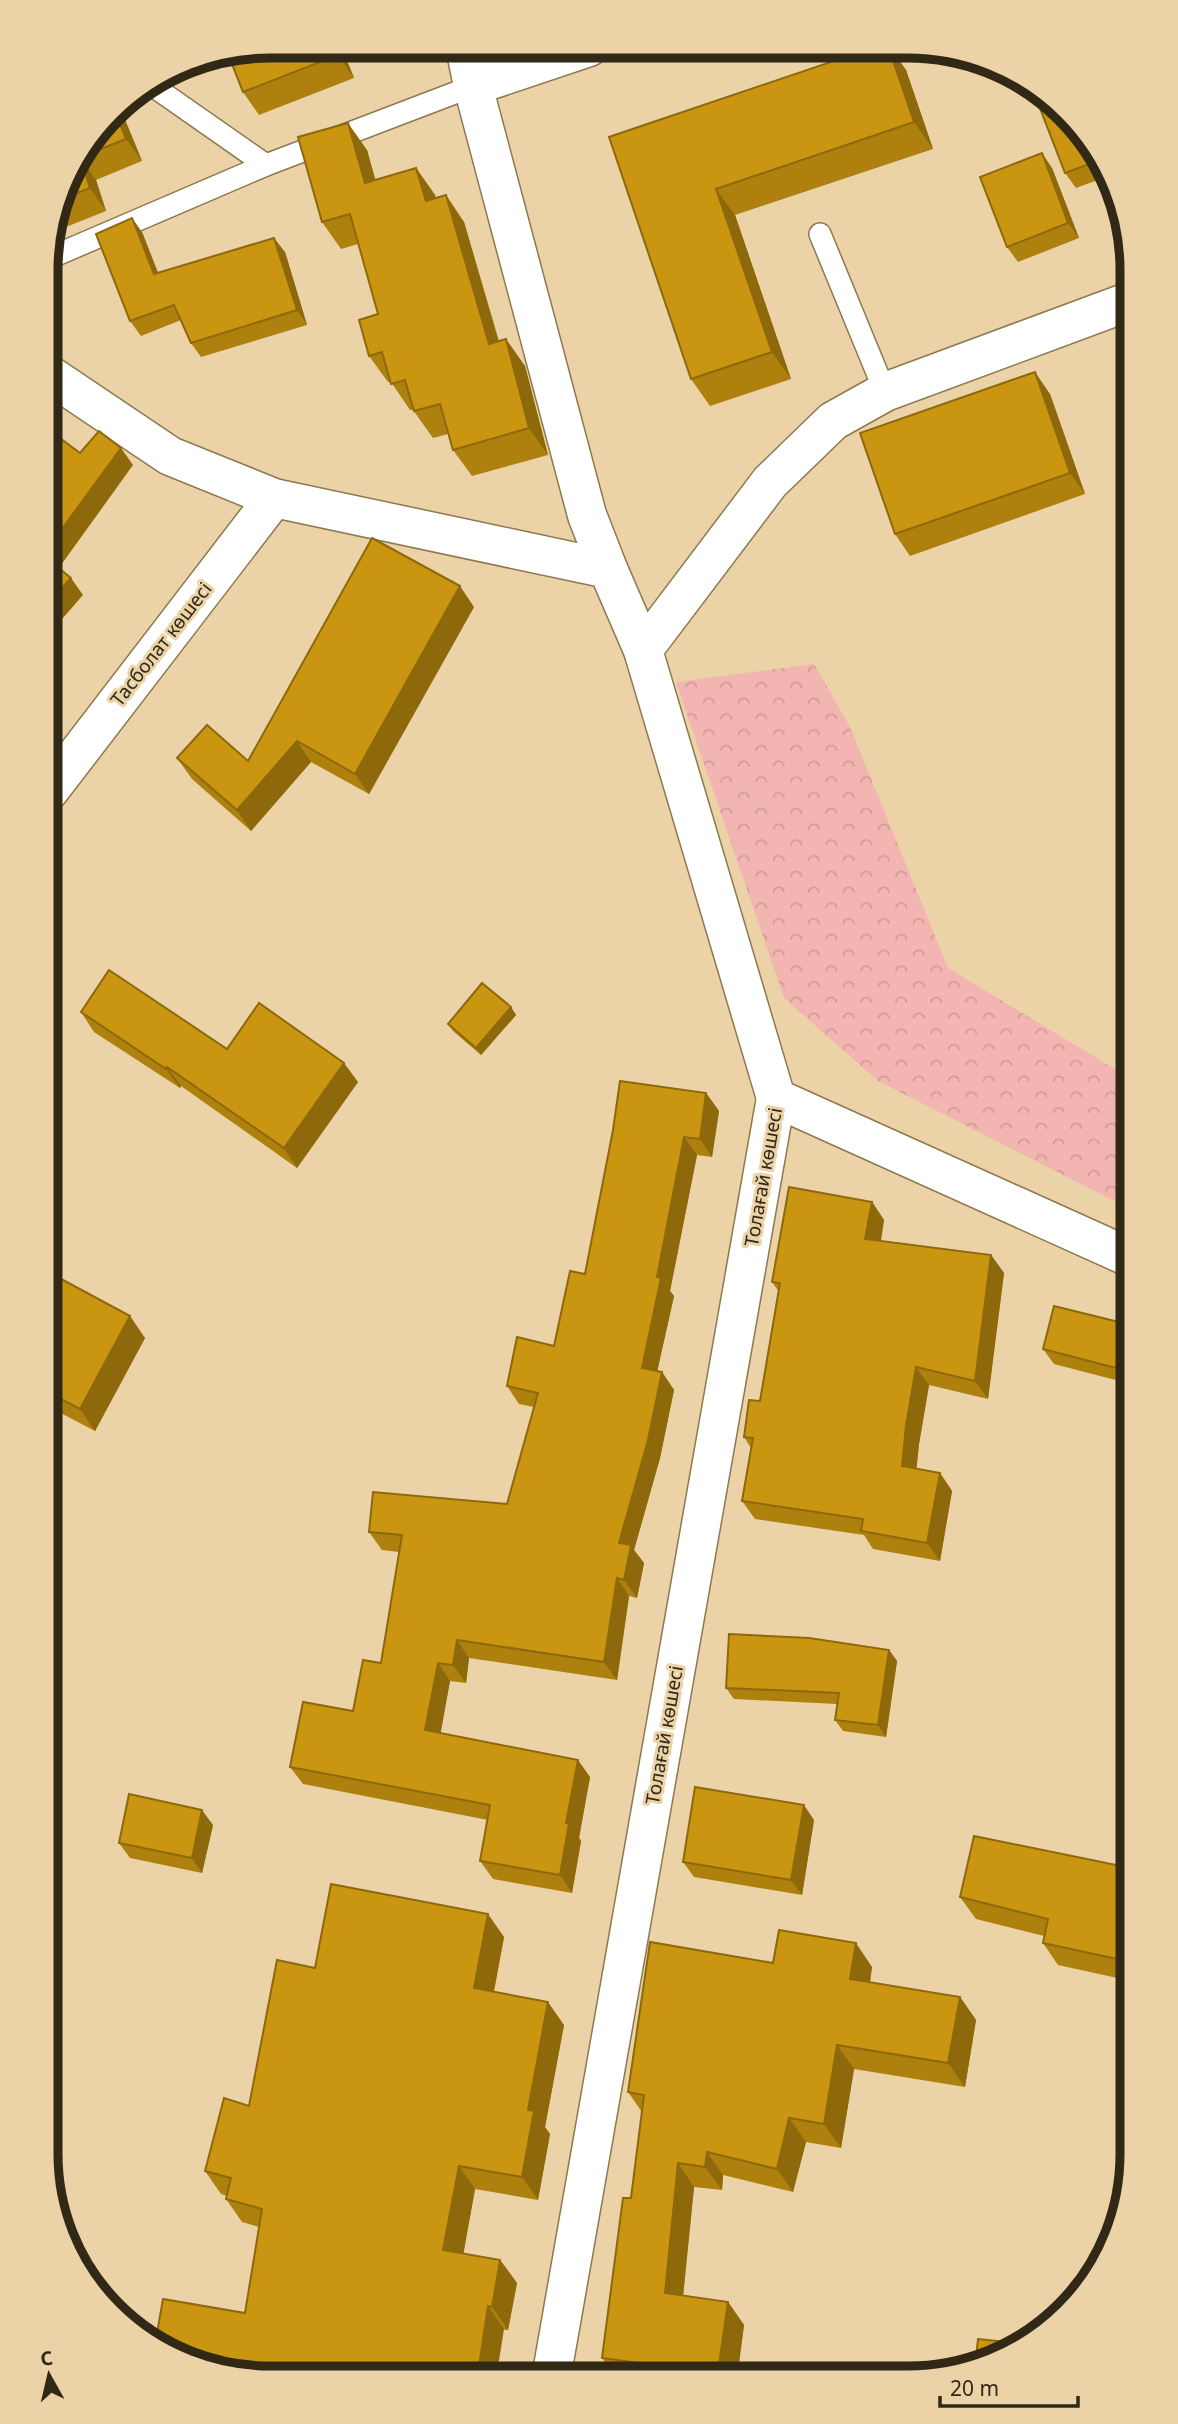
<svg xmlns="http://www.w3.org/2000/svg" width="1178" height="2424" viewBox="0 0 1178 2424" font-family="'Noto Sans',sans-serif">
	<defs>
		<pattern id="forest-crowns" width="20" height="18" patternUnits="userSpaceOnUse" patternTransform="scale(1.75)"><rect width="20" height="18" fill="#f3b5b1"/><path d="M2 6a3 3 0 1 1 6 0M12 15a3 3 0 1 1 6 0" fill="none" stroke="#d19c98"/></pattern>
	</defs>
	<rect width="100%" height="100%" fill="#ebd3a7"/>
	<!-- forest -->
	<path fill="url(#forest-crowns)" d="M814,664L850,727L948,968L1128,1077V1208L878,1081L784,998L676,682Z"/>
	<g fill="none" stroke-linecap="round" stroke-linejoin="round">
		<!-- service casing -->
		<g stroke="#8e784e" stroke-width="24">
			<g id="service">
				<path d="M150,84L266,165"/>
				<path d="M820,234L885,392"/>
				<path d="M47,259L266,165L473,86"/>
			</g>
		</g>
		<!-- minor casing -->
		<g stroke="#8e784e" stroke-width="41">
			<g id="minor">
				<path d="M465,47L473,86L587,515L608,569"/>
				<path d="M473,86L589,47"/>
				<path d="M48,374L170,456L274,498L608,569L643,650L776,1098L1129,1257"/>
				<path d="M643,650L770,482L833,421L885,392L1125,303"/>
				<path d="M49,791L274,498"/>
				<path d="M552,2373L776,1098"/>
			</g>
		</g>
		<!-- service -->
		<use href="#service" stroke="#fff" stroke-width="21"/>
		<!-- minor -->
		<use href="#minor" stroke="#fff" stroke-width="38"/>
	</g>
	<!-- wall -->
	<g fill="#ae810f">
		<path d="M270,46H341L354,78L259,115L243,92Z"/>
		<path d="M869,49H891L906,70L933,149L735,215L791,379L710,406L691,379L609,137Z"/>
		<path d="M225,54L166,79L162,77L185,62Z"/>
		<path d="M119,105L142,161L96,180L106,211L56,231L52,226L69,170Z"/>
		<path d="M1095,146L1109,176L1076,188L1065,173Z"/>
		<path d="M367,150L375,180L416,168L435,195L436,198L464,222L499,341L525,366L548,455L472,476L453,450L448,434L433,438L413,410H410L391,382H388L369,356L378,314L358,244L341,249L322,222Z"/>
		<path d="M1052,168L1079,238L1018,262L1007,247Z"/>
		<path d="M142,232L158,273L285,252L307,325L201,357L191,343L181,320L141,336L130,321Z"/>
		<path d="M1050,394L1085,494L910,556L895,534Z"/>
		<path d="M474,607L369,794L311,762L251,831L192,779L177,758L248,761Z"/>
		<path d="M511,1007L516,1015L481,1055L453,1031L448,1024Z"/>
		<path d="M81,1012L227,1049L358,1082L297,1168L181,1086L180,1088L94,1032Z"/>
		<path d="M706,1093L719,1111L712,1157L697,1155L670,1291L674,1296L657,1371L662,1372L674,1390L660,1458L634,1550L644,1563L637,1598L629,1596L617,1680L469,1658L466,1683L450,1681L440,1733L590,1777L579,1838L581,1841L572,1893L493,1879L480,1861L488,1820L303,1784L290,1767L353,1711L381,1663L399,1552L382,1550L369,1532L507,1504L534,1407L519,1404L507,1386L554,1346L585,1274Z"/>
		<path d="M872,1202L884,1220L881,1241L991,1255L1004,1273L988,1399L929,1385L919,1444L916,1469L940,1473L952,1491L940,1561L873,1549L864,1535L755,1519L742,1501L751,1448L744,1437L760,1401L779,1292L772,1282Z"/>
		<path d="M50,1273L145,1338L95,1431L51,1408Z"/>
		<path d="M1127,1324L1129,1327V1373L1127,1383L1054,1364L1043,1349Z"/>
		<path d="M889,1650L897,1661L886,1737L843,1731L835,1720L837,1704L734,1699L726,1688Z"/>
		<path d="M814,1820L802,1895L694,1877L683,1862Z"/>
		<path d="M213,1825L202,1873L130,1858L119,1843Z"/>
		<path d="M1131,1868V1981L1058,1965L1043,1943L1044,1936L976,1919L960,1897Z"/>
		<path d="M504,1937L494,1992L564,2025L545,2127L550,2134L538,2200L475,2189L463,2254L500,2260L517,2283L508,2330L245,2313L259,2227L242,2222L226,2199L227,2196L221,2194L205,2171L249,2106L315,1968Z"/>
		<path d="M773,1963L872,1967L870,1982L960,1997L976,2020L965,2087L854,2069L841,2148L806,2142L793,2192L723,2175L722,2190L694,2187L683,2296L728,2302L744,2325L738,2371L739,2372H612L602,2358L631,2198L642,2112L628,2092Z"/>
	</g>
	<!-- shaded-wall -->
	<g fill="#8d690c">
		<path d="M334,46H341L354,78L338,55Z"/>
		<path d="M889,49H891L906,70L933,149L914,122Z"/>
		<path d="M119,105L142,161L126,139L115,111Z"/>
		<path d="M348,123L367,150L384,210L365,183Z"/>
		<path d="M1042,153L1052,168L1079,238L1068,223Z"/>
		<path d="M80,157L96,180L106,211L90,188Z"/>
		<path d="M416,168L435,195L445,227L426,201Z"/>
		<path d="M716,189L735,215L791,379L772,352Z"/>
		<path d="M446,195L464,222L507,371L489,344Z"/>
		<path d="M132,218L142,232L164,288L154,274Z"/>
		<path d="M274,238L285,252L307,325L297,310Z"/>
		<path d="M506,339L525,366L548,455L529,428Z"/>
		<path d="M1035,372L1050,394L1085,494L1070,473Z"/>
		<path d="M121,448L133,465L56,572L48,561V548Z"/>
		<path d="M71,578L83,595L49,634L48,603Z"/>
		<path d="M460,586L474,607L369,794L355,774Z"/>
		<path d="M297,741L311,762L251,831L237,810Z"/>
		<path d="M511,1007L516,1015L481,1055L476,1048Z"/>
		<path d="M344,1063L358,1082L297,1168L284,1148Z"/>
		<path d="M167,1067L181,1086L180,1088L166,1069Z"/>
		<path d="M706,1093L719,1111L712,1157L700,1139Z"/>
		<path d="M684,1137L697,1155L670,1291L674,1296L654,1386L642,1368L657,1277Z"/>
		<path d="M872,1202L884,1220L878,1257L865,1239Z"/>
		<path d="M991,1255L1004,1273L988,1399L975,1381Z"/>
		<path d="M130,1316L145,1338L95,1431L80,1409Z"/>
		<path d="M1127,1324L1129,1327V1373L1127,1383L1116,1368Z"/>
		<path d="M916,1367L929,1385L919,1444L915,1484L902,1466L906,1426Z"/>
		<path d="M662,1372L674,1390L660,1458L634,1550L644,1563L637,1598L624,1580L619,1543Z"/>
		<path d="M940,1473L952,1491L940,1561L927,1543Z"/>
		<path d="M617,1578L629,1596L617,1680L604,1662Z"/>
		<path d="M457,1640L469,1658L466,1683L453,1665Z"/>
		<path d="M889,1650L897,1661L886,1737L878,1725Z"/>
		<path d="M438,1663L450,1681L438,1748L425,1730Z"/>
		<path d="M578,1760L590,1777L579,1838L581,1841L572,1893L560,1875L566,1823Z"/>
		<path d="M804,1805L814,1820L802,1895L791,1880Z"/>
		<path d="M202,1810L213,1825L202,1873L192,1858Z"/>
		<path d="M488,1914L504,1937L490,2011L474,1988Z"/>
		<path d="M856,1943L872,1967L867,2002L850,1979Z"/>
		<path d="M960,1997L976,2020L965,2087L948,2063Z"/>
		<path d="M548,2002L564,2025L545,2127L550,2134L538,2200L522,2177L528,2110Z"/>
		<path d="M837,2045L854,2069L841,2148L824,2124Z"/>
		<path d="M789,2118L806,2142L793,2192L777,2169Z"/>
		<path d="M707,2152L723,2175L722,2190L705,2167Z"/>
		<path d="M678,2163L694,2187L681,2317L665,2293Z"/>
		<path d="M459,2166L475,2189L460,2273L443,2250Z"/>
		<path d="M500,2260L517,2283L508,2330L492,2307Z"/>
		<path d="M728,2302L744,2325L738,2371L739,2372H724L719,2365Z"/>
		<path d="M488,2306L504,2329L497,2373H478Z"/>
	</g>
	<!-- building -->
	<g fill="#ca9611" stroke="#8d690c" stroke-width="2">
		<path d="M270,46H334L338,55L243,92L228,54Z"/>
		<path d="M869,49H889L914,122L716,189L772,352L691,379L609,137Z"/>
		<path d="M1033,90L1056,102L1095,146L1101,160L1065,173Z"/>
		<path d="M115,111L126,139L80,157L90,188L60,200L69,170Z"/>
		<path d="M348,123L365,183L416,168L426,201L446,195L489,344L506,339L529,428L453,450L440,404L414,411L405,380L391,384L382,352L369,356L359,320L378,314L350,214L322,222L298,137Z"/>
		<path d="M1042,153L1068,223L1007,247L980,177Z"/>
		<path d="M132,218L154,274L274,238L297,310L191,343L174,305L130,321L96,234Z"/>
		<path d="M1035,372L1070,473L895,534L860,433Z"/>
		<path d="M99,431L121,448L48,548V448L57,436L80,453Z"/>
		<path d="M372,538L460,586L355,774L297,741L237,810L177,758L207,725L248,761Z"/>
		<path d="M48,559L71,578L48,603Z"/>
		<path d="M109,970L227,1049L259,1003L344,1063L284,1148L167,1067L166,1069L81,1012Z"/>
		<path d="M482,983L511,1007L476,1048L448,1024Z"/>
		<path d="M620,1081L706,1093L700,1139L684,1137L657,1277L661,1278L642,1368L662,1372L648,1440L619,1543L631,1545L624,1580L617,1578L604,1662L457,1640L453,1665L438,1663L425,1730L578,1760L566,1823H569L560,1875L480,1861L490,1805L290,1767L303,1702L353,1711L363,1660L381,1663L402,1535L369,1532L373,1492L507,1504L538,1393L507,1386L517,1337L554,1346L570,1271L585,1274L613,1130Z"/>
		<path d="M789,1187L872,1202L865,1239L991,1255L975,1381L916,1367L906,1426L902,1466L940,1473L927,1543L861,1531L863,1519L742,1501L753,1438L744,1437L749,1400L760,1401L780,1283L772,1282Z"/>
		<path d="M50,1273L130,1316L80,1409L51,1394Z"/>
		<path d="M1054,1306L1127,1324L1116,1368L1043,1349Z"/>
		<path d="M729,1634L809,1638L889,1650L878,1725L835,1720L839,1693L726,1688Z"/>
		<path d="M695,1787L804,1805L791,1880L683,1862Z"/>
		<path d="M129,1794L202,1810L192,1858L119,1843Z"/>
		<path d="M974,1836L1131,1868V1962L1043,1943L1048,1919L960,1897Z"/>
		<path d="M331,1884L488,1914L474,1988L548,2002L528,2110L534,2111L522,2177L459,2166L443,2250L500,2260L492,2307L488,2306L478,2373L227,2374L156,2339L163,2299L245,2313L262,2209L226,2199L231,2178L205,2171L224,2098L249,2106L277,1960L315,1968Z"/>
		<path d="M779,1930L856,1943L850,1979L960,1997L948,2063L837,2045L824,2124L789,2118L777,2169L707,2152L705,2167L678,2163L665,2293L728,2302L719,2365L736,2368L735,2372H632L633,2362L602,2358L623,2198H631L644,2095L628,2092L650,1942L773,1963Z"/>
		<path d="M978,2339L1025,2344L975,2367Z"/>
	</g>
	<g text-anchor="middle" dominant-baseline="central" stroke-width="6" stroke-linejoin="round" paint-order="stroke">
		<!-- street labels -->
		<g font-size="19" fill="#312816" stroke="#ebd3a7">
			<text transform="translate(161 644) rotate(-52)">Тасболат көшесі</text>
			<text transform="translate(763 1177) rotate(-80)">Толағай көшесі</text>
			<text transform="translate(664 1735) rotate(-80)">Толағай көшесі</text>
		</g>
	</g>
	<!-- crop -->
	<path d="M0 0H1178V2424H0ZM270 58H908A212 212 0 0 1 1120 270V2154A212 212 0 0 1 908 2366H270A212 212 0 0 1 58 2154V270A212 212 0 0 1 270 58Z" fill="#ebd3a7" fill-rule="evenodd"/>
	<path fill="none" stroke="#312816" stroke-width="9" d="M270 58H908A212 212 0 0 1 1120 270V2154A212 212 0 0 1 908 2366H270A212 212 0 0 1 58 2154V270A212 212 0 0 1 270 58Z"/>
	<!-- north arrow -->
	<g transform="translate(49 2375) rotate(352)" stroke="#ebd3a7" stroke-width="5" paint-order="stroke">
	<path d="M0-5L12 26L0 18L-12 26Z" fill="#312816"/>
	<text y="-10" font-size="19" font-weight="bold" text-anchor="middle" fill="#312816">С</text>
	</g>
	<!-- scale -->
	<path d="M940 2396v10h138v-10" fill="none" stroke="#312816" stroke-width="3.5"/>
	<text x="950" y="2396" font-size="21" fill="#312816" stroke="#ebd3a7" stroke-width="5" paint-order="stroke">20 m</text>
</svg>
